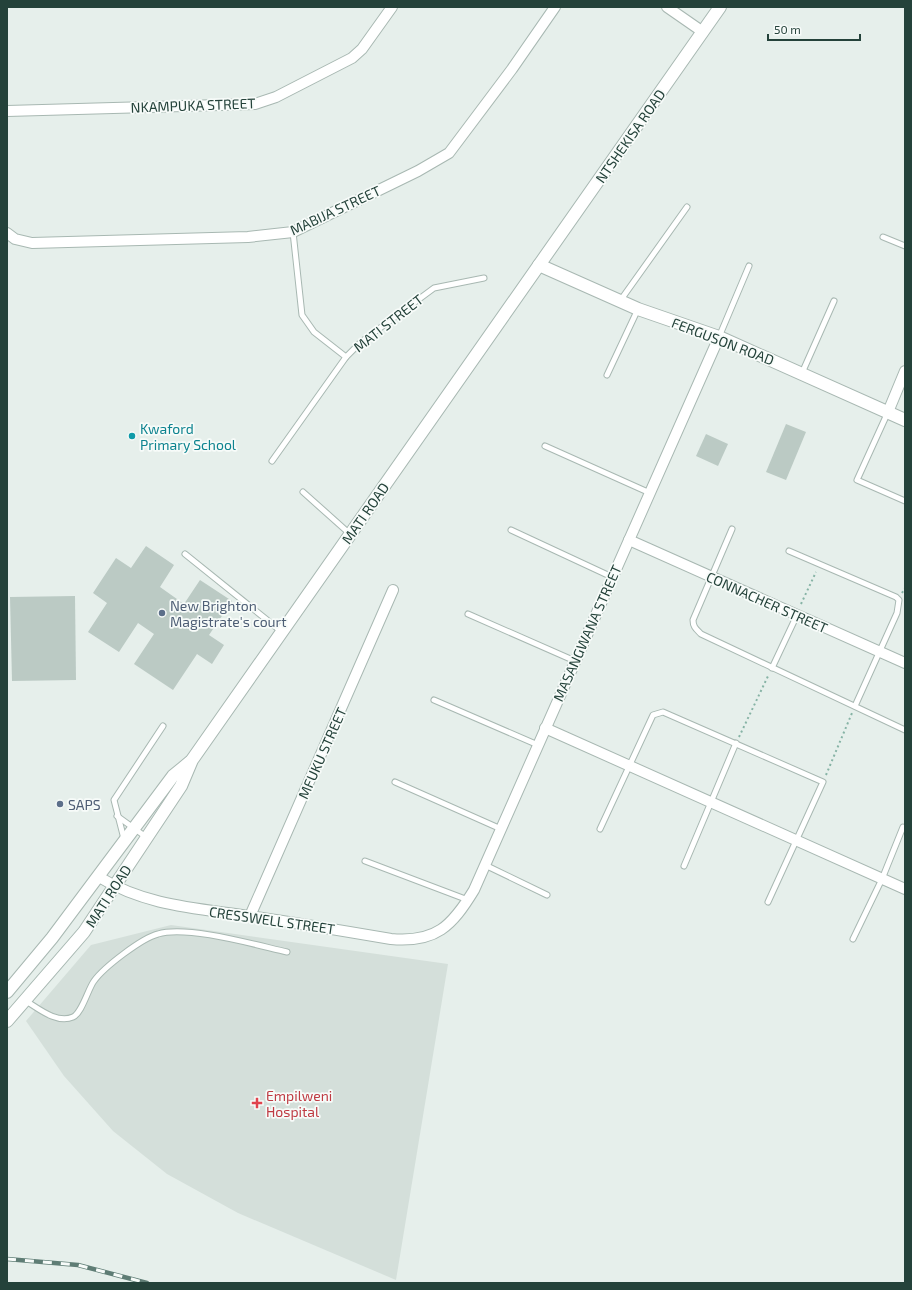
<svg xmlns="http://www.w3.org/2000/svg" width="912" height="1290" viewBox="0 0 912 1290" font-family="'Exo 2',sans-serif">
	<rect width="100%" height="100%" fill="#e6efeb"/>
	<!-- built -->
	<path fill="#d4dfda" d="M171,925L448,964L396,1280L238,1213L167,1174L113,1131L64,1076L26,1021L91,945Z"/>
	<!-- building -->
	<g fill="#bbcac4">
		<path d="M786,424L806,432L786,480L766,472Z"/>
		<path d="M706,434L728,444L718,466L696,456Z"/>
		<path d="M146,546L174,565L160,587L184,604L200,580L232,601L209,635L224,645L212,664L197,654L173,690L134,664L154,634L138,623L119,652L88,632L107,603L93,593L116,558L131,568Z"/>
		<path d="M75,596L76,680L12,681L10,597Z"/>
	</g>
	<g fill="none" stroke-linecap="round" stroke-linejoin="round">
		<!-- service casing -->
		<g stroke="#a8b8b2" stroke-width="7">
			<g id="service">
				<path d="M293,232L302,315L314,332L346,357"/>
				<path d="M883,237L905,246"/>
				<path d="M620,301L687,207"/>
				<path d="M719,337L749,266"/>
				<path d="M802,373L834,301"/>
				<path d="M607,375L638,309"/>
				<path d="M888,412L857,480L905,501"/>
				<path d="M545,446L650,493"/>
				<path d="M272,461L346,357L361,342L434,288L484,278"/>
				<path d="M303,492L350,534"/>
				<path d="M732,529L693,620C693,627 696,629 701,634L905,730"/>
				<path d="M511,530L612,577"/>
				<path d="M789,551L896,597L899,600L897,613L855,706"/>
				<path d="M185,554L282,632"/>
				<path d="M468,614L575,661"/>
				<path d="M772,668L797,615"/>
				<path d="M434,700L538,745"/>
				<path d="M395,782L501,829"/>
				<path d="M117,816L146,837"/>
				<path d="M600,829L653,715L663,712L823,782L768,902"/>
				<path d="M124,839L114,800L163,726"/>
				<path d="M365,861L468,900"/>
				<path d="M485,865L547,895"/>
				<path d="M684,866L736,743"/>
				<path d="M853,939L882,879L903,827"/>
				<path d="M26,1001C39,1009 57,1024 73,1017C82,1013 88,989 94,981C104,967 142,938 158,934C187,925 256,945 287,952"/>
			</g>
		</g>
		<!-- minor casing -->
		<g stroke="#a8b8b2" stroke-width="12">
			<g id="minor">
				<path d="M667,7L703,32"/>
				<path d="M7,111L255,104L276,97L352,58L362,49L392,7"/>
				<path d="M7,233L15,239L32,243L248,237L293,232L418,171L449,153L512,69L555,7"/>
				<path d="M888,412L905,371"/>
				<path d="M629,540L905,663"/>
				<path d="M545,728L905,889"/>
				<path d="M99,877C146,906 196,908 250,916C297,923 344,931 391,939C436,943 452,926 474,890L719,337"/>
				<path d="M250,916L393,590"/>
			</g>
		</g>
		<!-- tertiary casing -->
		<g stroke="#a8b8b2" stroke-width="14">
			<g id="tertiary">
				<path d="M539,265L638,309L719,337L905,420"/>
				<path d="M7,992L52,938L173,776L190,762"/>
				<path d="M7,1021L84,932L181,786L192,760L720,7"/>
			</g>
		</g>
		<!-- path -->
		<g stroke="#86b3a5" stroke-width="2" stroke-dasharray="2 3" stroke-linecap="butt">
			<path d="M902,593L905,588"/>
			<path d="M801,604L816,572"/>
			<path d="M739,737L769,674"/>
			<path d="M826,775L852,713"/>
		</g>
		<!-- service -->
		<use href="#service" stroke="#fff" stroke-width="5"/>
		<!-- minor -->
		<use href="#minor" stroke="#fff" stroke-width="10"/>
		<!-- tertiary -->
		<use href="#tertiary" stroke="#fff" stroke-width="12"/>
		<!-- rail casing -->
		<g stroke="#5f7d75" stroke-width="4.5">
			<path id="rail" d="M7,1259L78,1265L147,1283"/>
		</g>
		<!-- rail -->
		<use href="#rail" stroke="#f7fbf9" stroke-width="3" stroke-dasharray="9" stroke-linecap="butt"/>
	</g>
	<!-- markers -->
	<circle fill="#0f9aa8" stroke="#f7fbf9" stroke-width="1.5" cx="132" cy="436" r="4"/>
	<g fill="#5c6f8a" stroke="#f7fbf9" stroke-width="1.5">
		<circle cx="162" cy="613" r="4"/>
		<circle cx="60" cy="804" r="4"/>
	</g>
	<path fill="#e0444e" stroke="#f7fbf9" stroke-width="1.5" d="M255 1097h4v4h4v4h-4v4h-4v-4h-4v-4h4z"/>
	<g text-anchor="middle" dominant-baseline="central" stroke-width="3.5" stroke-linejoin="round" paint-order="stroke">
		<!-- street labels -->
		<g font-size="14" fill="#24423a" stroke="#f7fbf9">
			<text transform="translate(193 105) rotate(-2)">NKAMPUKA STREET</text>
			<text transform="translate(630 136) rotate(-55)">NTSHEKISA ROAD</text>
			<text transform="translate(335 210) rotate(-25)">MABIJA STREET</text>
			<text transform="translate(388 323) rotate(-38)">MATI STREET</text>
			<text transform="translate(723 341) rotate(21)">FERGUSON ROAD</text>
			<text transform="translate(365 513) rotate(-55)">MATI ROAD</text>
			<text transform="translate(767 602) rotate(24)">CONNACHER STREET</text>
			<text transform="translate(587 633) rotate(-66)">MASANGWANA STREET</text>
			<text transform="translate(322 753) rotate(-66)">MFUKU STREET</text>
			<text transform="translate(108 896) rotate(-57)">MATI ROAD</text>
			<text transform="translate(272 920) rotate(8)">CRESSWELL STREET</text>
		</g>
		<!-- culture labels -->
		<g font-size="14" fill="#0d838f" stroke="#f7fbf9" text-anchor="start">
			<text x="140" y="428">Kwaford<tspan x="140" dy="16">Primary School</tspan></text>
		</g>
		<!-- service labels -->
		<g font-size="14" fill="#4e5e75" stroke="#f7fbf9" text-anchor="start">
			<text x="170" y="605">New Brighton<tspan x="170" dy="16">Magistrate's court</tspan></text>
			<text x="68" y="804">SAPS</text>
		</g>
		<!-- health labels -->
		<g font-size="14" fill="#be3a42" stroke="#f7fbf9" text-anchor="start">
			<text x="266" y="1095">Empilweni<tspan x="266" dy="16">Hospital</tspan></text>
		</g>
	</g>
	<!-- border -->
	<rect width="912" height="1290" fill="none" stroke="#24423a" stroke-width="16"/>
	<!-- scale -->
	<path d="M768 34v6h92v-6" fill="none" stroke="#24423a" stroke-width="2"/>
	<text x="774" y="34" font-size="12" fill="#24423a" stroke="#f7fbf9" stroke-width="3" paint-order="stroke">50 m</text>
</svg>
